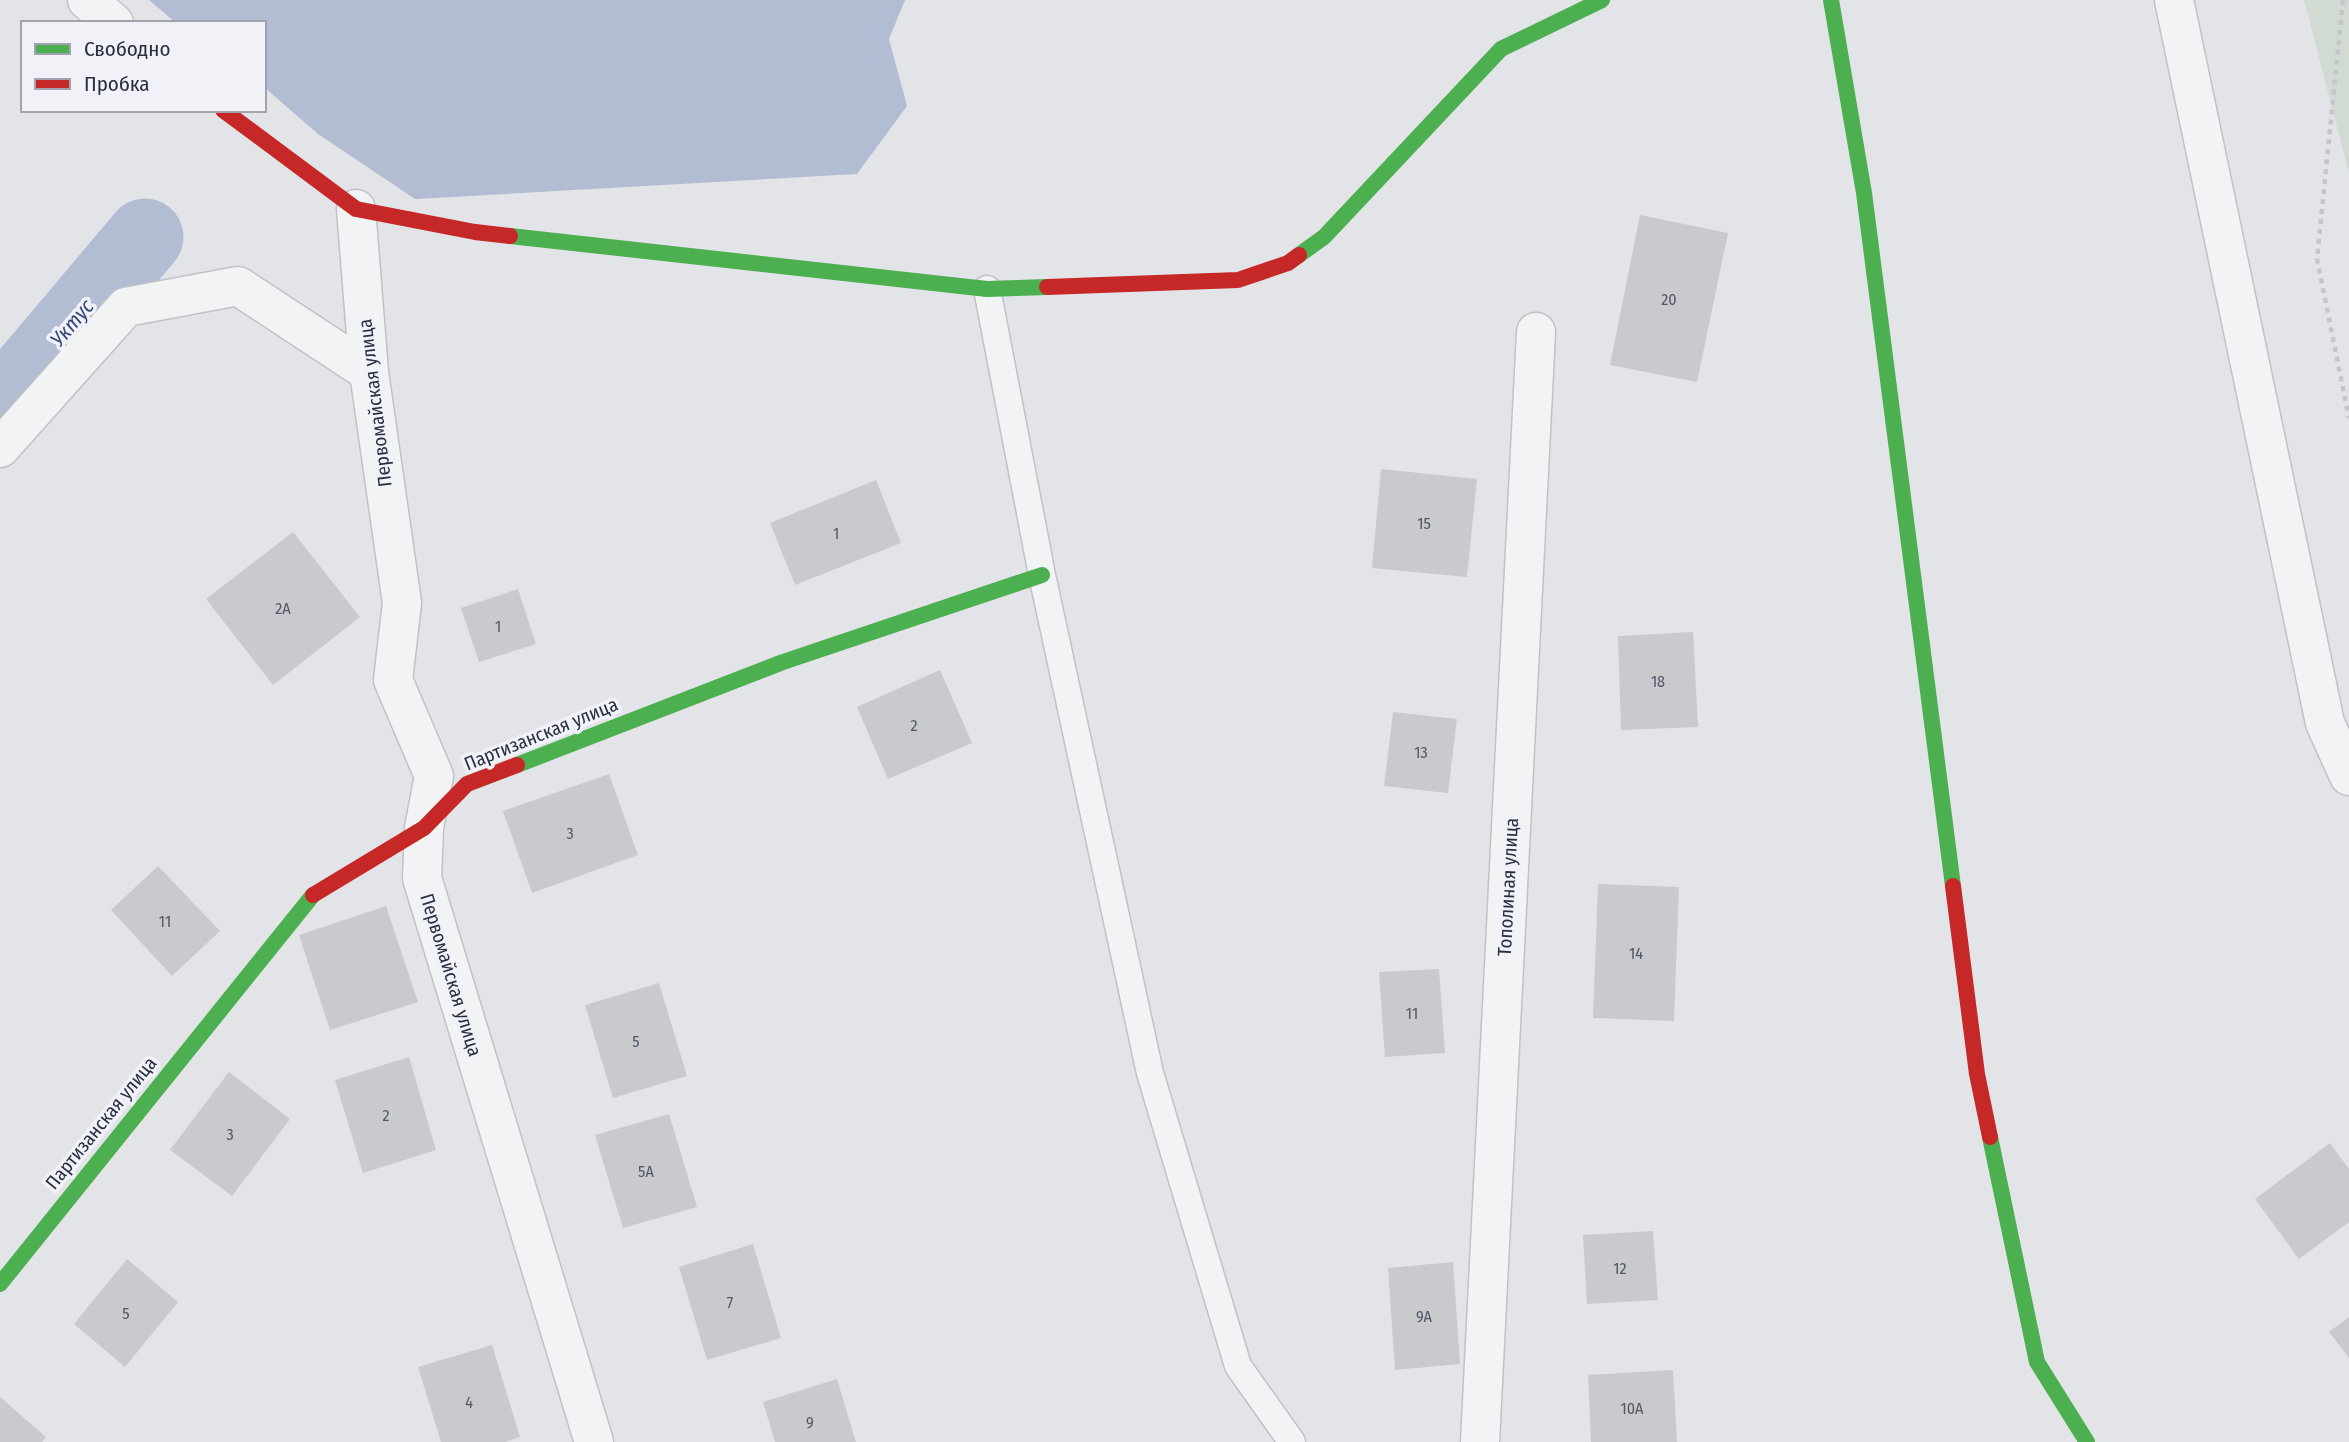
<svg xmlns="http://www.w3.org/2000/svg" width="2349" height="1442" viewBox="0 0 2349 1442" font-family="'Fira Sans Condensed',sans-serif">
	<rect width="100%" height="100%" fill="#e3e4e8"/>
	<!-- green -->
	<path fill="#d2dbd3" d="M2304,0H2349V173Z"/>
	<!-- water -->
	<path fill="#b2bcd2" d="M149,0H905L889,39L907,106L857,174L415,199L318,134L264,87V23H176Z"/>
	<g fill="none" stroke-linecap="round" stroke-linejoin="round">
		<!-- river -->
		<path stroke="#b2bcd2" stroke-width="77" d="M0,409L145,237"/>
	</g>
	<!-- building -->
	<g fill="#c9cace">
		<path d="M1640,215L1728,233L1697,382L1610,365Z"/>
		<path d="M1381,469L1477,479L1467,577L1372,568Z"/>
		<path d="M876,480L901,543L795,585L770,523Z"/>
		<path d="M293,532L360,617L273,685L206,599Z"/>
		<path d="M518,589L536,644L479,662L461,608Z"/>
		<path d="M1693,632L1698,727L1621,730L1618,636Z"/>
		<path d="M940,670L972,743L888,779L857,707Z"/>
		<path d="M1393,712L1457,719L1448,793L1384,786Z"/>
		<path d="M609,774L638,855L532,893L503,811Z"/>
		<path d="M158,866L220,931L172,976L111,910Z"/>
		<path d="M1598,884L1679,887L1674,1021L1593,1018Z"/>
		<path d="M386,906L418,1002L330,1030L299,935Z"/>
		<path d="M1439,969L1445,1053L1385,1057L1379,972Z"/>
		<path d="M659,983L687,1076L613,1098L585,1005Z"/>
		<path d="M409,1057L436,1150L363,1173L335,1080Z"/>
		<path d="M229,1072L290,1119L232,1196L170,1150Z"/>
		<path d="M669,1114L697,1207L623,1228L595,1135Z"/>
		<path d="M2330,1143L2349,1169V1222L2299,1259L2255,1199Z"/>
		<path d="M1653,1231L1658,1300L1587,1304L1583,1235Z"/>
		<path d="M753,1244L781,1338L707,1360L679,1267Z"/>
		<path d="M127,1259L178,1302L125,1367L74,1324Z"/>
		<path d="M1453,1262L1460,1364L1395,1370L1388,1268Z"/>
		<path d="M2349,1317V1358L2329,1332Z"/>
		<path d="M492,1345L520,1437L505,1442H441L418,1367Z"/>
		<path d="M1673,1370L1677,1442H1591L1588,1375Z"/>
		<path d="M837,1379L856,1442H775L763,1402Z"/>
		<path d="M0,1397L46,1437L42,1442H0Z"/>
	</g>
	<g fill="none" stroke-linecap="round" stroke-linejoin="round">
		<!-- lane casing -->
		<g stroke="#c1c2c6" stroke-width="29">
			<path id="lane" d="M987,289L1042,575L1150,1073L1238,1366L1292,1442"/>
		</g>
		<!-- street casing -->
		<g stroke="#c1c2c6" stroke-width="41">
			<g id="street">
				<path d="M87,0L114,23"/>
				<path d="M2174,0L2325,723L2349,776"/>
				<path d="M356,209L369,372L402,603L393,680L434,776L424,828L422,878L594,1442"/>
				<path d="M0,448L126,307L238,286L369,372"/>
				<path d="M1480,1442L1536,332"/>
			</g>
		</g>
		<!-- path -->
		<path stroke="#c5c5cb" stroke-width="4.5" stroke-dasharray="5 5" stroke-linecap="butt" d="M2343,0L2317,259L2349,418"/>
		<!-- lane -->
		<use href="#lane" stroke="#f2f3f5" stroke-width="26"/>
		<!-- street -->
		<use href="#street" stroke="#f2f3f5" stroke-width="38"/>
		<!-- fast -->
		<g stroke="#4caf50" stroke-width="16">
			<path d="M1831,0L1864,193L1953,886"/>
			<path d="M510,236L987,289L1047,287"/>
			<path d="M1299,255L1324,237L1501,49L1602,0"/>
			<path d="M517,765L783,662L1042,575"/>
			<path d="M1990,1137L2037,1362L2087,1442"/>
			<path d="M0,1284L313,895"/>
		</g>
		<!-- jam -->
		<g stroke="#c62828" stroke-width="16">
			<path d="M223,110L356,209L475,232L510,236"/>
			<path d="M1047,287L1238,280L1288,263L1299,255"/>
			<path d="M1953,886L1977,1074L1990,1137"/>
			<path d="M313,895L424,828L467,784L517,765"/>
		</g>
	</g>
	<g text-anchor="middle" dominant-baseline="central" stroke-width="7" stroke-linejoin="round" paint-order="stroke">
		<!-- number labels -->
		<g font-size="16" fill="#535766">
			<text x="1669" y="299">20</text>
			<text x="1424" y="523">15</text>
			<text x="836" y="533">1</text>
			<text x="283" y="608">2А</text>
			<text x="498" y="626">1</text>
			<text x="1658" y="681">18</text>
			<text x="914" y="725">2</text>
			<text x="1421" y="752">13</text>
			<text x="570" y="833">3</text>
			<text x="165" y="921">11</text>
			<text x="1636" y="953">14</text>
			<text x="1412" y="1013">11</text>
			<text x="636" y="1041">5</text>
			<text x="386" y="1115">2</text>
			<text x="230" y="1134">3</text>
			<text x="646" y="1171">5А</text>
			<text x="1620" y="1268">12</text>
			<text x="730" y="1302">7</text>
			<text x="126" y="1313">5</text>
			<text x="1424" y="1316">9А</text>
			<text x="469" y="1402">4</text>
			<text x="1632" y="1408">10А</text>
			<text x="810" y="1422">9</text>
		</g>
		<!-- street labels -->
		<g font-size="19" fill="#292e41" stroke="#f1f2f7">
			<text transform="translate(375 403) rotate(-97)">Первомайская улица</text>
			<text transform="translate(541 734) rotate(-22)">Партизанская улица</text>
			<text transform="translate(1508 887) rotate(-87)">Тополиная улица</text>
			<text transform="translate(451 975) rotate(73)">Первомайская улица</text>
			<text transform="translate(101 1123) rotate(-51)">Партизанская улица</text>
		</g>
		<!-- water labels -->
		<g font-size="21" font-style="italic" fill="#344675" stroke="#f1f2f7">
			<text transform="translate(72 323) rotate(-50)">Уктус</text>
		</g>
	</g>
	<!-- legend -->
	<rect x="21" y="21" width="245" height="91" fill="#f1f2f7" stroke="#a1a4ae" stroke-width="2"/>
	<rect x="35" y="44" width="35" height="10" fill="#4caf50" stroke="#a1a4ae" stroke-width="2"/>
	<text x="84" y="56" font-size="21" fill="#292e41">Свободно</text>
	<rect x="35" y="79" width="35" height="10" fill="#c62828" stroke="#a1a4ae" stroke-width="2"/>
	<text x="84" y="91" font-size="21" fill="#292e41">Пробка</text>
</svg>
